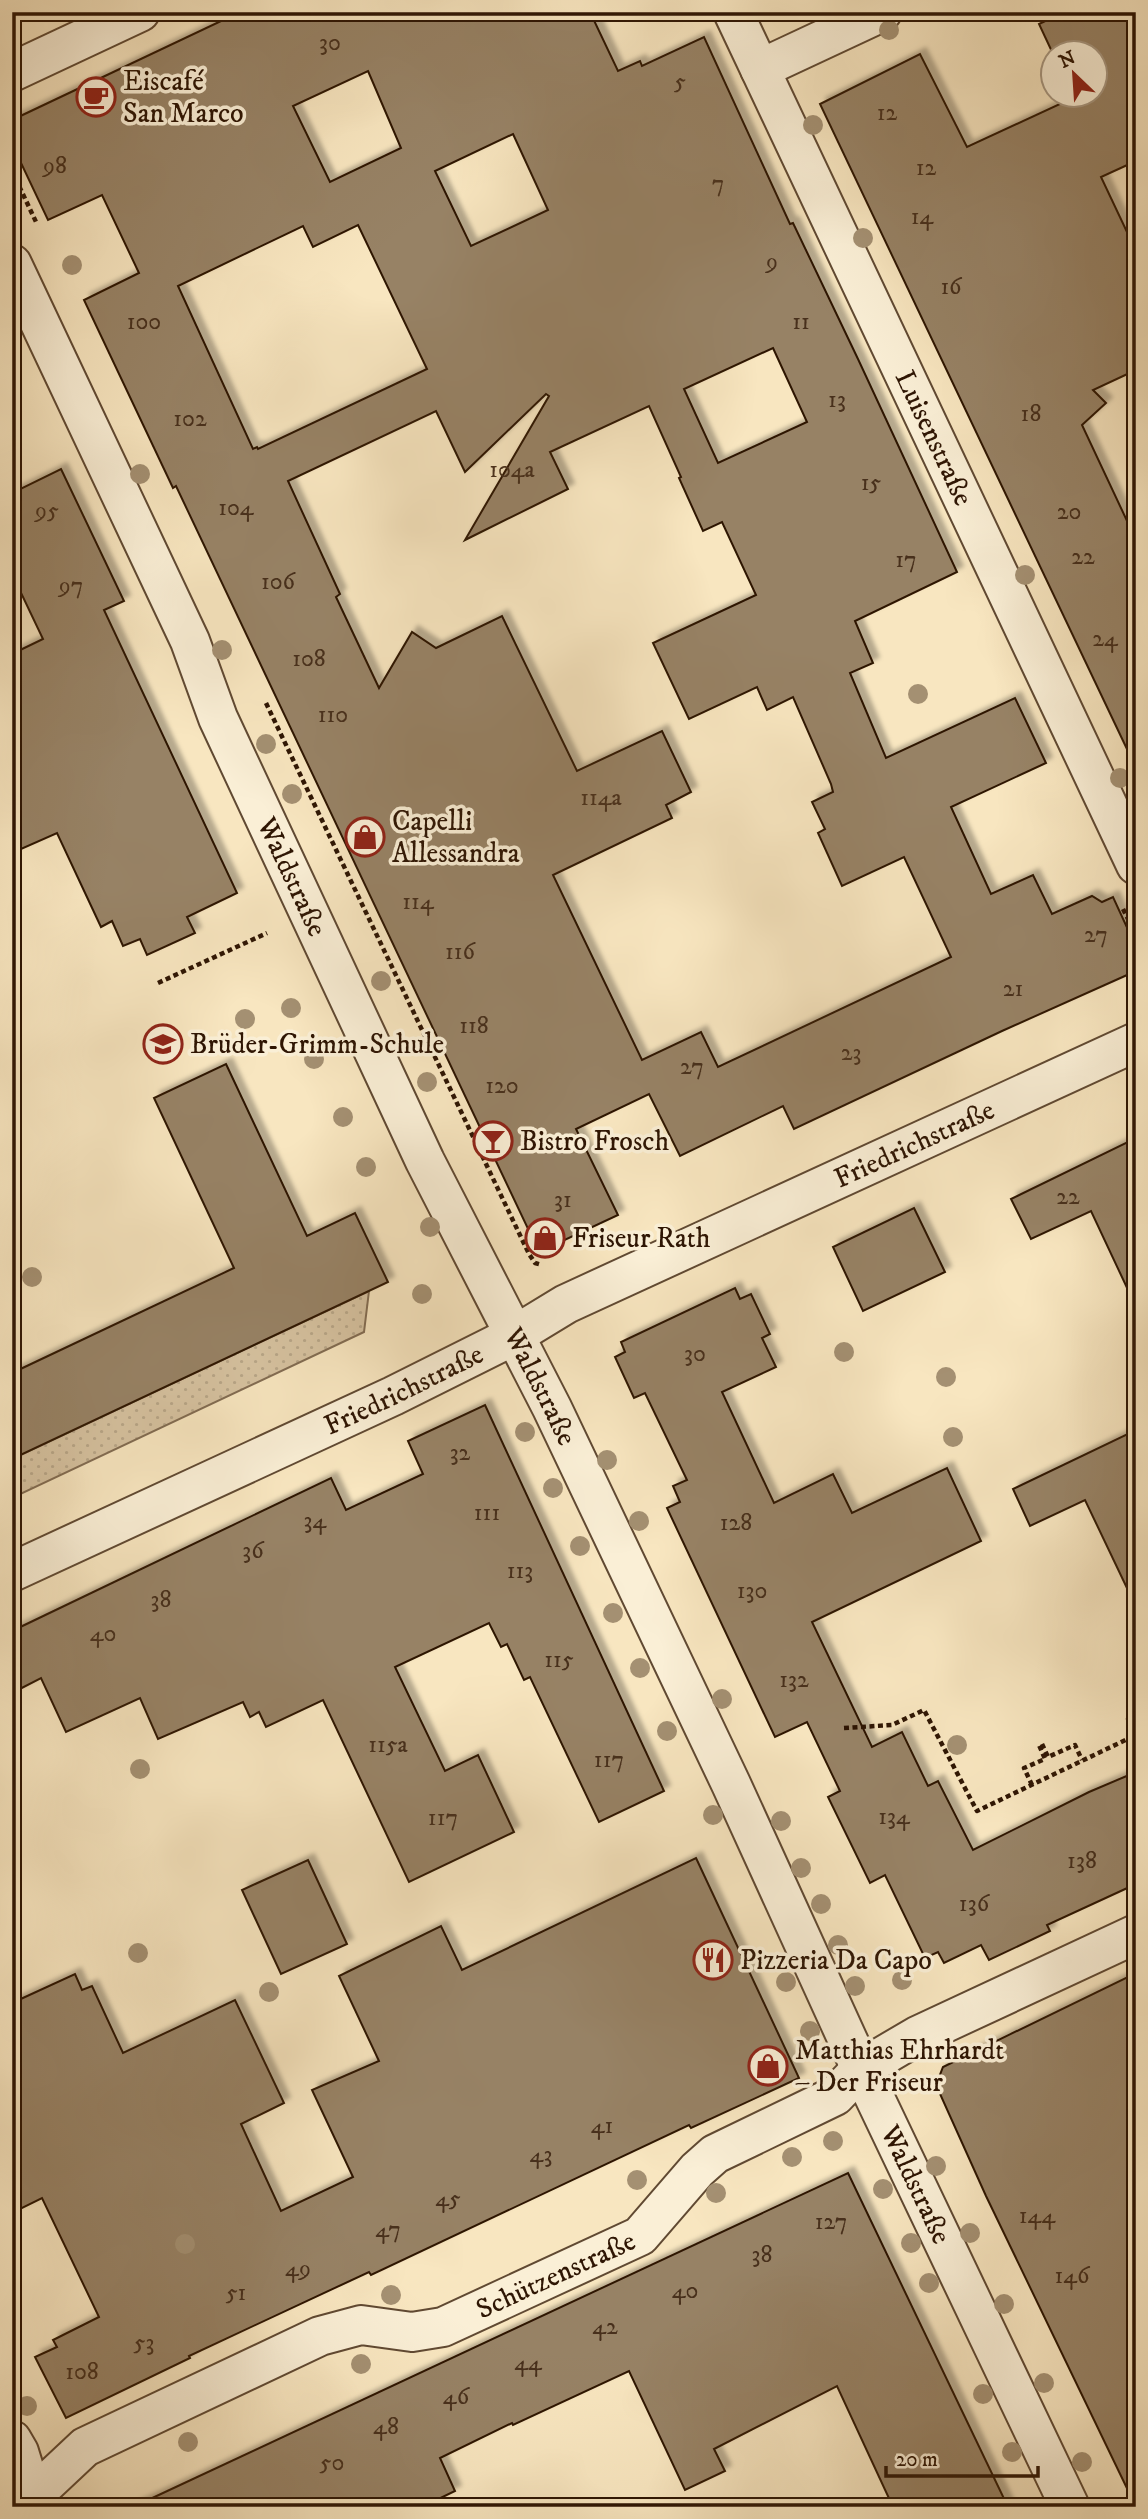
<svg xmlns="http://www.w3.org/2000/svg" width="1148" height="2519" viewBox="0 0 1148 2519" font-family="'IM FELL DW Pica',serif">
	<defs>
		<pattern id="grass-dots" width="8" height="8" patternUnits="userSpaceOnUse" patternTransform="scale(1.75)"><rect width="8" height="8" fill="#d6c2a0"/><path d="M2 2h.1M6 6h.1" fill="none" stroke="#b8a688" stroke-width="1.8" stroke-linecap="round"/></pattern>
		<filter id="shadow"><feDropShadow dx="6" dy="-6" stdDeviation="2" flood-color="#0004"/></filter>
	</defs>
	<rect width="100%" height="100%" fill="#f8e6c0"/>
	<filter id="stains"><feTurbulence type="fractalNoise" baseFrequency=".00286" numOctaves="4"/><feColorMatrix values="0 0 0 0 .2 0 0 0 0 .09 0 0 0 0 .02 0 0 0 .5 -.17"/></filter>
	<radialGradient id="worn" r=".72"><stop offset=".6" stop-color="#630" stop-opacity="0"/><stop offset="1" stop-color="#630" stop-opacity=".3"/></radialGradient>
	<!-- grass -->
	<path fill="url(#grass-dots)" stroke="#826c52" stroke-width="2" d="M369,1291L364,1332L12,1498V1467L14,1465L12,1459Z"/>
	<!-- building -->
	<g fill="#978265" stroke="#2e1503" stroke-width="2" fill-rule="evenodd" filter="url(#shadow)">
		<path d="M240,12H590L618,71L640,61L642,66L704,37L790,224L793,223L858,359L957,572L855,621L873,663L850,673L886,758L1015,698L1046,763L951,807L991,894L1033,875L1052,914L1092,896L1102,902L1113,897L1136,947V971L1002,1031L794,1129L783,1106L680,1156L649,1094L576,1129L618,1215L539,1252L176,486L173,488L84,300L139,273L102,195L48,220L12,144V120ZM368,71L401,148L330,182L293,106ZM513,134L548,210L471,246L435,171ZM358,225L427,369L258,449L257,447L253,449L178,286L303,226L313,247ZM773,348L807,422L718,463L684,389ZM546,394L549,396L465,540L568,489L550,452L649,406L681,477L679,478L703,531L722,522L756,595L653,643L689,719L757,687L767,710L793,697L831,784L833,792L812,802L825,829L818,833L842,886L904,857L951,957L718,1067L701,1032L642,1060L553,875L672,818L666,805L691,792L662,731L577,771L502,616L436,648L412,632L379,688L336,597L340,594L288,481L436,411L465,472Z"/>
		<path d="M1064,12H1136V161L1101,177L1136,251V370L1093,390L1106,403L1082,425L1136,540V768L820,104L920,54L967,147L1073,98L1072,94H1096V52H1054V56L1039,24Z"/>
		<path d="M61,469L124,601L104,610L237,893L187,917L195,933L147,955L140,939L123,946L112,921L101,927L57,833L12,853V654L43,639L12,574V493Z"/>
		<path d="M226,1064L307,1236L355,1213L388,1282L12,1459V1373L234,1268L154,1098Z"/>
		<path d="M1136,1138V1307L1091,1211L1031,1239L1011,1199Z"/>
		<path d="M914,1208L945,1272L863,1311L833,1247Z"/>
		<path d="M735,1288L740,1299L751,1294L770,1334L762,1338L776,1367L722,1392L774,1503L833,1474L852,1513L947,1468L981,1541L812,1622L872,1747L902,1732L928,1786L938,1781L973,1850L1089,1792L1136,1772V1884L1047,1925L1050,1931L989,1960L981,1945L944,1963L938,1952L925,1958L885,1875L870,1883L828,1797L840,1791L807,1722L775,1737L667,1508L680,1502L673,1486L687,1480L645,1393L634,1398L615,1357L625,1352L621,1342Z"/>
		<path d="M485,1405L664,1791L599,1822L530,1677L524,1680L507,1644L501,1647L489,1623L395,1667L445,1771L478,1755L514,1832L409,1882L323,1700L266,1727L259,1712L250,1717L243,1702L158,1739L140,1698L66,1732L41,1678L12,1693V1631L331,1478L346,1510L423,1474L408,1441Z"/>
		<path d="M1136,1430V1607L1085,1500L1030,1526L1013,1489Z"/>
		<path d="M696,1858L799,2078L691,2128L689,2125L371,2275L369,2272L189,2356L190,2358L66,2418L35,2357L57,2347L53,2340L99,2317L42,2198L12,2213V2003L75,1974L82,1990L92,1986L123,2053L235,2000L284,2103L241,2124L281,2211L353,2177L312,2090L379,2061L339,1976L441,1926L462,1970Z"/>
		<path d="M308,1860L347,1944L281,1974L242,1890Z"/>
		<path d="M1136,1973V2507L986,2196L936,2085L943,2067Z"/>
		<path d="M848,2173L1008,2507H893L837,2386L714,2449L725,2471L685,2490L629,2371L513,2425L512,2423L440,2458L455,2491L422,2507H133Z"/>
	</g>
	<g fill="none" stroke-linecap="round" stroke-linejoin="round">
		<!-- street casing -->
		<g stroke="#604932" stroke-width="42">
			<g id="street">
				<path id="s1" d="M733,12L1136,865"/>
				<path d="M760,69L882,12"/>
				<path d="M12,72L140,12"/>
				<path id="s2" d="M12,264L190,641L218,718L425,1161L552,1408L731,1784L861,2069L1070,2507"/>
				<path id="s3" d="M12,1572L393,1396L515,1335L566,1304L1136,1042"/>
				<path d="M12,2440L19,2452L36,2507"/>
				<path id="s4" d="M21,2507L85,2447L320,2336L361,2325L412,2332L443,2327L640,2236L697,2170L715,2154L835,2096L861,2069L917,2036L1136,1934"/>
			</g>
		</g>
		<!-- path -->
		<g stroke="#2e1503" stroke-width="4.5" stroke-dasharray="5 3.5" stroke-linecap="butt">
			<path d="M12,171L37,224"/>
			<path d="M266,703L529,1254L535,1263L542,1265"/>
			<path d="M1123,909L1136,935"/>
			<path d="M158,983L267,933"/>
			<path d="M1127,995L1136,990"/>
			<path d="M1136,1716L1128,1719L1136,1735"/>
			<path d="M844,1728L892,1725L924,1710L977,1811L1136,1735"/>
			<path d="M1042,1744L1048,1757L1075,1745L1082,1760"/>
			<path d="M1032,1785L1024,1768L1045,1759L1039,1745"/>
		</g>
		<!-- street -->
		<use href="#street" stroke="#faefd6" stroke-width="38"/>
	</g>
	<!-- trees -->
	<g fill="#a49072">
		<circle cx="889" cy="30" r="10"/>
		<circle cx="813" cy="125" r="10"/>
		<circle cx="863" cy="238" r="10"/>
		<circle cx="72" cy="265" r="10"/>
		<circle cx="140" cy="474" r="10"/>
		<circle cx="1025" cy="575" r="10"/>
		<circle cx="222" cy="650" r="10"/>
		<circle cx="918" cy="694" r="10"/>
		<circle cx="266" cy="744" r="10"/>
		<circle cx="1120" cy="778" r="10"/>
		<circle cx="292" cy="794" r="10"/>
		<circle cx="381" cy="981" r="10"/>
		<circle cx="291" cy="1008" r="10"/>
		<circle cx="245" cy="1019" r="10"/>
		<circle cx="314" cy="1059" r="10"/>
		<circle cx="427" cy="1082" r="10"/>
		<circle cx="343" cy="1117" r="10"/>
		<circle cx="366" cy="1167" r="10"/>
		<circle cx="430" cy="1227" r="10"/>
		<circle cx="32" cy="1277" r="10"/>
		<circle cx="422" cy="1294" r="10"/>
		<circle cx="844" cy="1352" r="10"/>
		<circle cx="946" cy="1377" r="10"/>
		<circle cx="525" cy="1432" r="10"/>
		<circle cx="953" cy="1437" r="10"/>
		<circle cx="607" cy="1460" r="10"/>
		<circle cx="553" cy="1488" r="10"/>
		<circle cx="639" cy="1521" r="10"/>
		<circle cx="580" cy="1546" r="10"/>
		<circle cx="613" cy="1613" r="10"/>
		<circle cx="640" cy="1668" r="10"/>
		<circle cx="722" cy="1699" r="10"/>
		<circle cx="667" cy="1731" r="10"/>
		<circle cx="957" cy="1745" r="10"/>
		<circle cx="140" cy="1769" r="10"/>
		<circle cx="713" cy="1815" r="10"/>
		<circle cx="781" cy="1821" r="10"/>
		<circle cx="801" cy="1868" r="10"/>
		<circle cx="821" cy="1904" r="10"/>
		<circle cx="838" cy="1945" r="10"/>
		<circle cx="138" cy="1953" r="10"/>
		<circle cx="902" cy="1980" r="10"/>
		<circle cx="786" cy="1982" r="10"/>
		<circle cx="855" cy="1986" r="10"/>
		<circle cx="269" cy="1992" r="10"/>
		<circle cx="810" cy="2031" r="10"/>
		<circle cx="833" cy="2141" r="10"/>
		<circle cx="792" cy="2157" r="10"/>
		<circle cx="936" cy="2166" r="10"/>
		<circle cx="637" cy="2180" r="10"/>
		<circle cx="883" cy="2189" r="10"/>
		<circle cx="716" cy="2193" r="10"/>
		<circle cx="970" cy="2233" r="10"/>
		<circle cx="911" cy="2243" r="10"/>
		<circle cx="185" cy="2244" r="10"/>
		<circle cx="929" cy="2283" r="10"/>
		<circle cx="391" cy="2295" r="10"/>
		<circle cx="1004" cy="2304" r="10"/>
		<circle cx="361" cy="2364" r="10"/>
		<circle cx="1044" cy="2383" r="10"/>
		<circle cx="983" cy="2394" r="10"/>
		<circle cx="27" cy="2406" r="10"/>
		<circle cx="188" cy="2442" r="10"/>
		<circle cx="1012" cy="2452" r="10"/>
		<circle cx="1082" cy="2462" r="10"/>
	</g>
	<!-- icons -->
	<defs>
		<g id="cafe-ring" transform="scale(2.0125)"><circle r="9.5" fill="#faefd6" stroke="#8f2418" stroke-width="1.5"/><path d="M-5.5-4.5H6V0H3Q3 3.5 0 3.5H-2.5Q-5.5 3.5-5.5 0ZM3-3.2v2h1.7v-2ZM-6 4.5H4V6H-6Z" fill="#8f2418"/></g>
		<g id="shop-ring" transform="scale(2.0125)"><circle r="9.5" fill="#faefd6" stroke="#8f2418" stroke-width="1.5"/><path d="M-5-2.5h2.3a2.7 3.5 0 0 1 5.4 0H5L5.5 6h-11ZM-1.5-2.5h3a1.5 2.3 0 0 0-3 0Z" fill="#8f2418"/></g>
		<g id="school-ring" transform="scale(2.0125)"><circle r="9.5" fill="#faefd6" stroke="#8f2418" stroke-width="1.5"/><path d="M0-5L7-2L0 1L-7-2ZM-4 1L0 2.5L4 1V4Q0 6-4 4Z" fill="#8f2418"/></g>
		<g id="bar-ring" transform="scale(2.0125)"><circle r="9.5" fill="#faefd6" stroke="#8f2418" stroke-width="1.5"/><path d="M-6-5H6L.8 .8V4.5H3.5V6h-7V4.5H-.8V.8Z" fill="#8f2418"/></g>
		<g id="restaurant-ring" transform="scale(2.0125)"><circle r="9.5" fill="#faefd6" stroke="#8f2418" stroke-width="1.5"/><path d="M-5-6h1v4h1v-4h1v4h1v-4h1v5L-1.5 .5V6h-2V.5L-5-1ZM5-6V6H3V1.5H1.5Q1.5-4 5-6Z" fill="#8f2418"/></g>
	</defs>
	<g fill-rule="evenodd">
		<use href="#cafe-ring" x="96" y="97"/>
		<use href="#shop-ring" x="365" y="837"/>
		<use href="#school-ring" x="163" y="1044"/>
		<use href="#bar-ring" x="493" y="1141"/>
		<use href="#shop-ring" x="545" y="1238"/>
		<use href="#restaurant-ring" x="713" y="1960"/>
		<use href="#shop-ring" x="768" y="2066"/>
	</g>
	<g text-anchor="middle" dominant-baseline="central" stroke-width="7" stroke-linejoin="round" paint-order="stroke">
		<!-- number labels -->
		<g font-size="24" fill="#48301c">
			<text x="330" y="43">30</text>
			<text x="680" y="82">5</text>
			<text x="887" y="113">12</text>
			<text x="55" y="166">98</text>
			<text x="926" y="168">12</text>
			<text x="718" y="184">7</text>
			<text x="922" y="217">14</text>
			<text x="772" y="262">9</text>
			<text x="951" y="287">16</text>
			<text x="144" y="322">100</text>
			<text x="801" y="322">11</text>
			<text x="837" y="400">13</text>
			<text x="1031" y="414">18</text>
			<text x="190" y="419">102</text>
			<text x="512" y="470">104a</text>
			<text x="871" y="483">15</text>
			<text x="236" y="508">104</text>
			<text x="47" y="511">95</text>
			<text x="1069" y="512">20</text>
			<text x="1083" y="557">22</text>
			<text x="906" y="560">17</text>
			<text x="278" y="582">106</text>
			<text x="71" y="586">97</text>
			<text x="1105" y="639">24</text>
			<text x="309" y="659">108</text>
			<text x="333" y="715">110</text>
			<text x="601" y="798">114a</text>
			<text x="418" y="902">114</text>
			<text x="1096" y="935">27</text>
			<text x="460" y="952">116</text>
			<text x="1013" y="989">21</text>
			<text x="474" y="1026">118</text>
			<text x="851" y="1053">23</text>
			<text x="692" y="1067">27</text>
			<text x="502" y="1086">120</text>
			<text x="1068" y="1197">22</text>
			<text x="563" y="1200">31</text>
			<text x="695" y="1354">30</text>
			<text x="460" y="1453">32</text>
			<text x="487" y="1513">111</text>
			<text x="315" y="1521">34</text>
			<text x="736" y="1523">128</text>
			<text x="253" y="1551">36</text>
			<text x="520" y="1571">113</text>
			<text x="752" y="1591">130</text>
			<text x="161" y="1600">38</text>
			<text x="103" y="1634">40</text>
			<text x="559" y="1660">115</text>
			<text x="794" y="1680">132</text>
			<text x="388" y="1745">115a</text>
			<text x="609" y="1760">117</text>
			<text x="894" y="1817">134</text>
			<text x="443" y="1818">117</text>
			<text x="1082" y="1861">138</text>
			<text x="974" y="1904">136</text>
			<text x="602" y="2126">41</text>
			<text x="541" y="2155">43</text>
			<text x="448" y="2199">45</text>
			<text x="1037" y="2216">144</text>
			<text x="831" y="2222">127</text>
			<text x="388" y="2230">47</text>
			<text x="762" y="2255">38</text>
			<text x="298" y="2269">49</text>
			<text x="1072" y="2276">146</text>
			<text x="685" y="2291">40</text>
			<text x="236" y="2293">51</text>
			<text x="605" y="2327">42</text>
			<text x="144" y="2343">53</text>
			<text x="528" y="2363">44</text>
			<text x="82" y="2372">108</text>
			<text x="456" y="2397">46</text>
			<text x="386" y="2427">48</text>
			<text x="332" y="2463">50</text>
		</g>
		<!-- poi labels -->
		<g font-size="28" fill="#2e1503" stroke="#faefd6" text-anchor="start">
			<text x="123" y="81">Eiscafé<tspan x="123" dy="32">San Marco</tspan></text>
			<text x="392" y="821">Capelli<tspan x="392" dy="32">Allessandra</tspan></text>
			<text x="190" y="1044">Brüder-Grimm-Schule</text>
			<text x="520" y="1141">Bistro Frosch</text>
			<text x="572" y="1238">Friseur Rath</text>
			<text x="740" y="1960">Pizzeria Da Capo</text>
			<text x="795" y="2050">Matthias Ehrhardt<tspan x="795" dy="32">– Der Friseur</tspan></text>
		</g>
		<!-- street labels -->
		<g font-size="28" fill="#2e1503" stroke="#faefd6">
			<text stroke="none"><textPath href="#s1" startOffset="471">Luisenstraße</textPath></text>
			<text stroke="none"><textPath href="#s2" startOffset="674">Waldstraße</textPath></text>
			<text stroke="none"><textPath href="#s3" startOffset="999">Friedrichstraße</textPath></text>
			<text stroke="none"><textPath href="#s2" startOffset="1241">Waldstraße</textPath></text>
			<text stroke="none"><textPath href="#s3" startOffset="432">Friedrichstraße</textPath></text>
			<text stroke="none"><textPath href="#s2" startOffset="2123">Waldstraße</textPath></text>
			<text stroke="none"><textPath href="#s4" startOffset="597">Schützenstraße</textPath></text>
		</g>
	</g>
	<!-- margin -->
	<rect width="1148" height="2519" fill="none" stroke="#f8e6c0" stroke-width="42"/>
	<rect x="14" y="14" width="1120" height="2491" fill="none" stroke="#2e1503" stroke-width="3.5"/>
	<rect x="21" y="21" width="1106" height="2477" fill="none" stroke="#2e1503" stroke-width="2"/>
	<!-- north arrow -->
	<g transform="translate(1074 74) rotate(335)"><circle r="33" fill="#faefd6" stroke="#a89882" stroke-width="2"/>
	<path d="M0-5L12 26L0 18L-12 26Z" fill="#8f2418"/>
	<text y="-10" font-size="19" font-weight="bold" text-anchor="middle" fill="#2e1503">N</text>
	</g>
	<!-- scale -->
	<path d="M886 2466v10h152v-10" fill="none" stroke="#2e1503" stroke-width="3.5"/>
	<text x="896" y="2466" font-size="21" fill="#2e1503" stroke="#faefd6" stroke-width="5" paint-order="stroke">20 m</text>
	<rect width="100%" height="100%" filter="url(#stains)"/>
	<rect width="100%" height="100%" fill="url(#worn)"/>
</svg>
